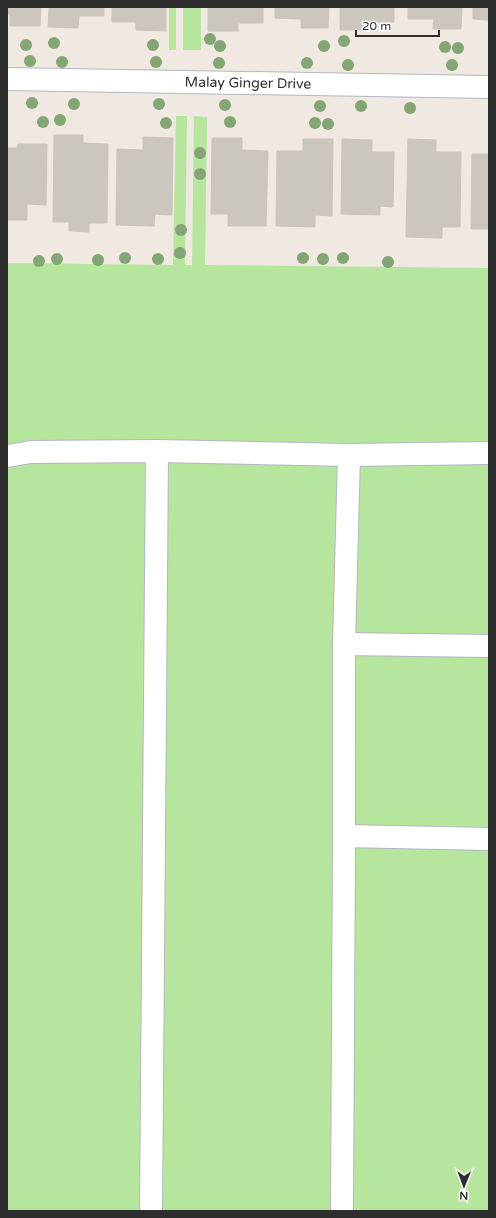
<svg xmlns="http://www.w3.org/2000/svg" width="496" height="1218" viewBox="0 0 496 1218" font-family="'Varela Round',sans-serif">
	<rect width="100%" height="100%" fill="#efe9e1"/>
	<!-- green -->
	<g fill="#b6e59e">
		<rect x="169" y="7" width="7" height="43"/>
		<rect x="183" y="7" width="18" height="43"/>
		<path d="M176,116H187L185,265H192L194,116L207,117L205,265L489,268V1211H7V263L173,265Z"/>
	</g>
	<!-- building -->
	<g fill="#cbc7bf" stroke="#cbc5ba">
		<path d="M7,7H41L40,26H10V14H7Z"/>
		<path d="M49,7H104V16H79L78,28L48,27Z"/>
		<path d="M112,7H166V31L136,30V22H112Z"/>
		<path d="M208,7H263V23H238V31H208Z"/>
		<path d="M275,7H329L328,28H301V19L275,18Z"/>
		<path d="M340,7H394V22H369V30H340Z"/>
		<path d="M408,7H462L461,29H433L434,19H408Z"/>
		<path d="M473,7H489V20L473,19Z"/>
		<path d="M54,135H83V143L108,144L107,223H89V232L69,231V222H53Z"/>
		<path d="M143,137L173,138L172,215L155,214L154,226L116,225L117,149L143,150Z"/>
		<path d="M212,138H242V150L268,151L266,226H228V214H211Z"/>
		<path d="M303,139H333L332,216L315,215V227L276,226L277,151H303Z"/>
		<path d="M342,139L372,140V152H394L393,207L380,206V215L341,214Z"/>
		<path d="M408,139L436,140V152H461L460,227H442V238L406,237Z"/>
		<path d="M18,144H47L46,205L27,204V220H7V148H17Z"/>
		<path d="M472,154H489V229H471Z"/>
	</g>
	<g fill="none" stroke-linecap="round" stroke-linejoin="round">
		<!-- minor casing -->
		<g stroke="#b4b7c1" stroke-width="24">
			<g id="minor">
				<path d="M7,79L489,87"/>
				<path d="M7,456L31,452L157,451L349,455L489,453"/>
				<path d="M344,644L489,646"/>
				<path d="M344,836L489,839"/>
				<path d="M151,1211L157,451"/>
				<path d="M342,1211L344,836V644L349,455"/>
			</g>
		</g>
		<!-- minor -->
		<use href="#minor" stroke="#fff" stroke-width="22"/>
	</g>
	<!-- trees -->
	<g fill="#84a574">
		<circle cx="210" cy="39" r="6"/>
		<circle cx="344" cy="41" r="6"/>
		<circle cx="54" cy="43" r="6"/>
		<circle cx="26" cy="45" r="6"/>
		<circle cx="153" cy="45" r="6"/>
		<circle cx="220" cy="46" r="6"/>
		<circle cx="324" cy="46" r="6"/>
		<circle cx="445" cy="47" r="6"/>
		<circle cx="458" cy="48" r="6"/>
		<circle cx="30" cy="61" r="6"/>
		<circle cx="62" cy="62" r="6"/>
		<circle cx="156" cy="62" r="6"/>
		<circle cx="219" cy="63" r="6"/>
		<circle cx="307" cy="63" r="6"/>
		<circle cx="348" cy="65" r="6"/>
		<circle cx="452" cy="65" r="6"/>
		<circle cx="32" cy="103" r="6"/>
		<circle cx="74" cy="104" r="6"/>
		<circle cx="159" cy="104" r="6"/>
		<circle cx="225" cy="105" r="6"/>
		<circle cx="320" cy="106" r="6"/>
		<circle cx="361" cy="106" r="6"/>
		<circle cx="410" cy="108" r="6"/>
		<circle cx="60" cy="120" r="6"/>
		<circle cx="43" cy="122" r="6"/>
		<circle cx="230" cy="122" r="6"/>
		<circle cx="166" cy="123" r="6"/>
		<circle cx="315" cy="123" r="6"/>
		<circle cx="328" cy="124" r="6"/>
		<circle cx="200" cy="153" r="6"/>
		<circle cx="200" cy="174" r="6"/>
		<circle cx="181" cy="230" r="6"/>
		<circle cx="180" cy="253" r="6"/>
		<circle cx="125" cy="258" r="6"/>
		<circle cx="303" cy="258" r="6"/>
		<circle cx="343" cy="258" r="6"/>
		<circle cx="57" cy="259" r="6"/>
		<circle cx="158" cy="259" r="6"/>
		<circle cx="323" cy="259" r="6"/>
		<circle cx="98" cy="260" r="6"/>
		<circle cx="39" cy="261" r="6"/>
		<circle cx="388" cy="262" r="6"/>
	</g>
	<g text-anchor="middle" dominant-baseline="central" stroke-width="3" stroke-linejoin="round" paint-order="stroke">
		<!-- street labels -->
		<g font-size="14" fill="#2e2e2e" stroke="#fff">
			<text transform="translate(248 83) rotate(1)">Malay Ginger Drive</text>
		</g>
	</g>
	<!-- border -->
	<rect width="496" height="1218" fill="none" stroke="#2e2e2e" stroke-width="16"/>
	<!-- north arrow -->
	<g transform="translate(464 1186) rotate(181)" stroke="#ffffff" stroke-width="3" paint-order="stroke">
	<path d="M0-3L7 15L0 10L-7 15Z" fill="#2e2e2e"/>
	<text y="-6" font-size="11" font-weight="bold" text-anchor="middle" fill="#2e2e2e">N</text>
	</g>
	<!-- scale -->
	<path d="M356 30v6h83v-6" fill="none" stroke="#2e2e2e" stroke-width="2"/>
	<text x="362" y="30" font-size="12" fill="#2e2e2e" stroke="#ffffff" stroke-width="3" paint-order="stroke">20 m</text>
</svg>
